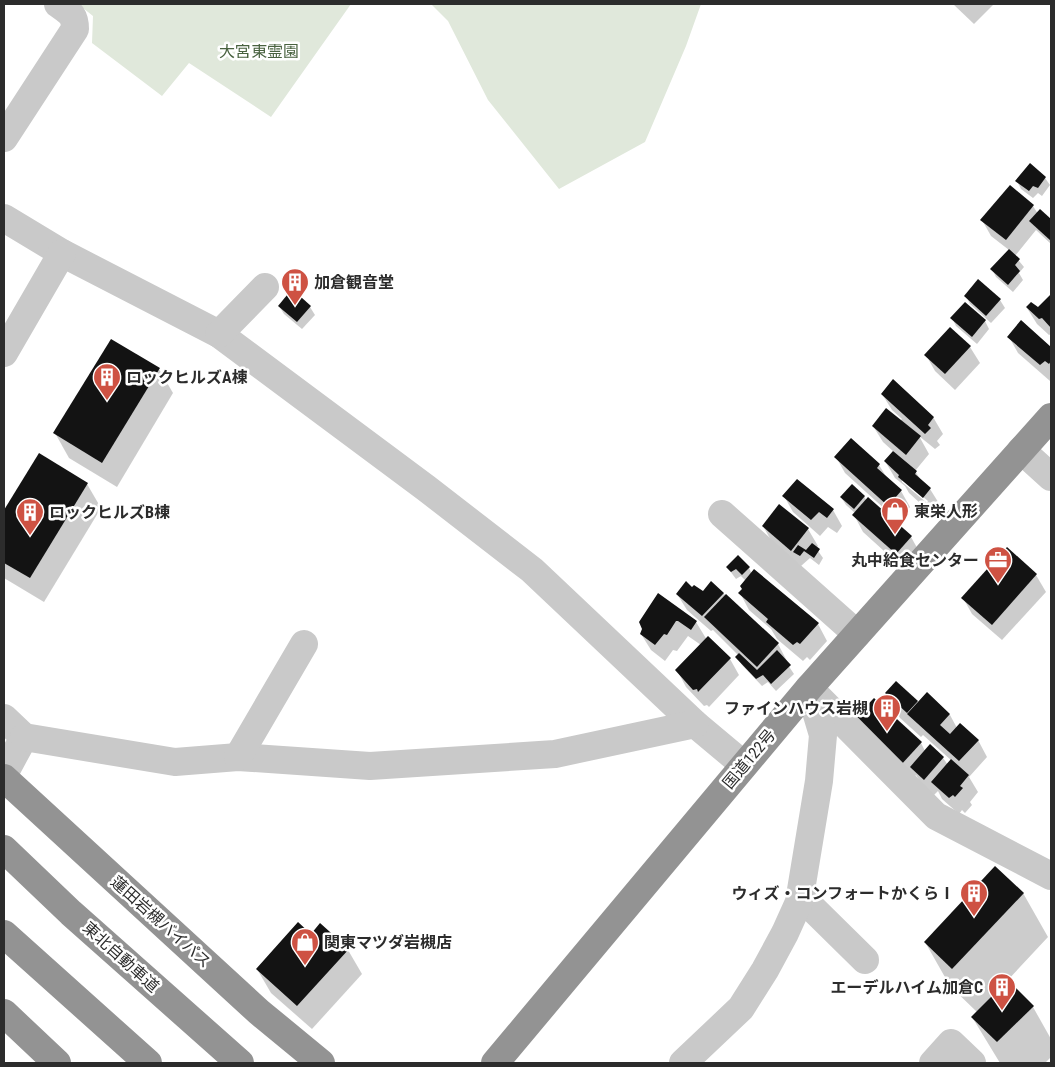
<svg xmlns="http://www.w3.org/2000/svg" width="1055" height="1067" viewBox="0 0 1055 1067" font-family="'Roboto Condensed','Noto Sans JP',sans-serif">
	<rect width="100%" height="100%" fill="#fff"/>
	<!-- green -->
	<g fill="#e0e8db">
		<path d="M78,4H351L271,117L189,63L162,96L92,43L93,16Z"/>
		<path d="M431,4H701L686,46L645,142L559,189L488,100L448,21Z"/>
	</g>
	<!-- shadow -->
	<g fill="#0003" fill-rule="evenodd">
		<path d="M953,4H994L974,24Z"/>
		<path d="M1045,178L1050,185L1042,196L1038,193L1033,198L1021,189L1017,181Z"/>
		<path d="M1010,186L1033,206L1038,214L1041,211L1051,221V244L1036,230L1015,256L1024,267L1019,273L1023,280L1013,292L996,277L992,269L1009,250L991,236L982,220Z"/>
		<path d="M979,281L1000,300L1005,308L991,323L970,304L966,296Z"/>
		<path d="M292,291L310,307L315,315L302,329L284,314L279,306Z"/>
		<path d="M1051,296V334L1049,335L1037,324L1027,308H1037Z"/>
		<path d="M952,318L985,321L989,329L977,344L956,326Z"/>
		<path d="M1023,322L1051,349V379L1050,381L1018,353L1009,337Z"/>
		<path d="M970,347L980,363L955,390L935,371L926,355Z"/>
		<path d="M159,369L173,393L117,487L69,458L55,433Z"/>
		<path d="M882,394L933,417L943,434L937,441L940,445L935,449L919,436L929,454L915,471L921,480L930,489L940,505L932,514L909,493L905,486L895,478L885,461L894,452L883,442L873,426L900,421L902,419L892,410ZM902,479L928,501L927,503L902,482Z"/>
		<path d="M39,455L87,484L101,508L44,602L4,578V513Z"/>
		<path d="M836,457L879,465L887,478L901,491L910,507L898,521L845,473Z"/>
		<path d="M784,496L833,510L842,526L837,533L828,527L820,536L793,512Z"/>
		<path d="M864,496L866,500L868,499L911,537L920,553L905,570L863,532L854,515L855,513L846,505L841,497Z"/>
		<path d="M780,506L808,529L818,546L816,548L823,558L819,565L810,558L801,566L772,542L763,526Z"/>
		<path d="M1007,549L1036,575L1046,592L1002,640L972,614L963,598Z"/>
		<path d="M727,567L749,568L752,574L818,624L827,641L810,660L807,657L803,661L777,639L771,629L749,610L740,593L746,581L741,576L736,579Z"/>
		<path d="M692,588L703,593H723L778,644L787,661L786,662L794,674L776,691L768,682L762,686L742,665L737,657L738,655L713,630L711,631L687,610L677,594Z"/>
		<path d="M658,595L696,622L707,640L730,659L739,675L709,707L707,705L704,706L686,687L677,670L701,645L688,636L677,651L673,650L665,661L651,650L641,634Z"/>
		<path d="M886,693L917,701L918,704L950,715L957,728L978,740L987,757L969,777L978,792L970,802L972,805L965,813L962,810L959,814L942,799L938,791L934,795L921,783L916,775L910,781L863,737L921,743L925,751L943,758L948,765L952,761L923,735L921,737L900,718Z"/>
		<path d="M1023,893L1048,937L1007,981L1033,1007L1051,1039V1057L1045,1063H1000L972,1017L977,1012L950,986L925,942Z"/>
		<path d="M311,936L348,950L362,974L312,1029L271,993L257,969Z"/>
	</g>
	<!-- building -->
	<g fill="#131313">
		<path d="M1030,163L1046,177L1038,188L1033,186L1029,191L1015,181Z"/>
		<path d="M1010,185L1034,205L1006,240L980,220Z"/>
		<path d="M1040,209L1051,219V241L1029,221Z"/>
		<path d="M1009,249L1020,259L1015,265L1020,271L1008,285L990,269Z"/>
		<path d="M978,279L1001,299L986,316L964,296Z"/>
		<path d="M292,289L311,306L297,322L278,306Z"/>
		<path d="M1051,294V328L1042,318L1039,319L1026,307L1031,302L1038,307Z"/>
		<path d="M965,302L986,320L972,337L950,318Z"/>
		<path d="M1021,320L1051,347V361L1049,364L1045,361L1040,365L1007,337Z"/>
		<path d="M950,327L971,346L945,374L924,355Z"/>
		<path d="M111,339L160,368L102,463L53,433Z"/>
		<path d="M893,379L934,417L928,425L931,428L925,434L881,394Z"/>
		<path d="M886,408L921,436L906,455L872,426Z"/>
		<path d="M851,438L880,464L877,468L902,490L888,506L834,457Z"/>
		<path d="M893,451L917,471L915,474L931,488L923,498L898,477L899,475L884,461Z"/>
		<path d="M39,453L88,483L30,578L4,563V510Z"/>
		<path d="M797,479L834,509L827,518L819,512L811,520L782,496Z"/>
		<path d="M852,484L865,496L854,509L840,497Z"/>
		<path d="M868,497L912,536L896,554L852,515Z"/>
		<path d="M779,504L809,528L791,551L762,526Z"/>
		<path d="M812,543L820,549L814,558L804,551L800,556L793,552L798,545L806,550Z"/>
		<path d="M1007,547L1037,574L992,625L961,598Z"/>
		<path d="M738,555L750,567L742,575L736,569L731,572L726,567Z"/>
		<path d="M754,569L819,623L800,644L797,642L793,645L766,622L768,619L738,593L742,589L740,586Z"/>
		<path d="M686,581L692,587L694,585L703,591L711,581L724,593L702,616L676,594Z"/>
		<path d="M658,593L697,621L691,630L678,621H676L667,635L664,634L655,645L640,634L642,629L639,622Z"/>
		<path d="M726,594L779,643L757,667L704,617Z"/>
		<path d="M708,636L731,658L698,692L697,689L693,690L675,670Z"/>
		<path d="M777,650L791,665L771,684L763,675L756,679L735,657L739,653L757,670Z"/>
		<path d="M896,681L918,701L907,713L885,693Z"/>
		<path d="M927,692L950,714L940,725L950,734L960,723L979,740L959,761L907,714Z"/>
		<path d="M874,698L922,742L900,766L852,721Z"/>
		<path d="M930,744L944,757L924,780L910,767Z"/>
		<path d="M951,759L969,775L960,786L963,788L955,797L953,795L949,798L931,782Z"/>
		<path d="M995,866L1024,893L952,969L924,942Z"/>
		<path d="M298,922L311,934L320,923L349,949L297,1006L256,969Z"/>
		<path d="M1008,980L1034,1006L997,1042L971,1017Z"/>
	</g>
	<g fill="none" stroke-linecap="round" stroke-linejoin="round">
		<!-- minor -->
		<g stroke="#c9c9c9" stroke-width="28">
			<path d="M4,138L75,29C75,14 69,12 58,4"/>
			<path d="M4,218L62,253L219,334L426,488L532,570L695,724L744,765"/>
			<path d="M219,334L265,287"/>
			<path d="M4,353L62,253"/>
			<path d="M1021,450L1051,477"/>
			<path d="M722,514L857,634"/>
			<path d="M812,691L936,816L1051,876"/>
			<path d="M4,718L24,737L4,774"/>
			<path d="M24,737L175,762L238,757L370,766L555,754L695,724"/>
			<path d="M238,757L304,644"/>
			<path d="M800,896L865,960"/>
			<path d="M683,1063L741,1008L765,970L785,933L799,902L819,781L823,735L809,688"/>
			<path d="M933,1063L951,1043L972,1063"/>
		</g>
		<!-- highway -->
		<g stroke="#939393" stroke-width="28">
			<path d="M4,778L259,1012L321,1063"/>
			<path d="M4,849L71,913L240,1063"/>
			<path d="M4,934L148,1063"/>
			<path d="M4,1013L57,1063"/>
			<path d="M495,1063L809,688L1051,417"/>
		</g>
	</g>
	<!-- icons -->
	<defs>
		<g id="building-pin" transform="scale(1.4375)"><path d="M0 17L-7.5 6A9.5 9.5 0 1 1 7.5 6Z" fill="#ce5243" stroke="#fff"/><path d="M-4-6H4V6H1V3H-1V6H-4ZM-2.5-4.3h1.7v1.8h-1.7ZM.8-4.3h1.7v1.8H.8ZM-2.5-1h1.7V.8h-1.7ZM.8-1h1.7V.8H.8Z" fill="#fff"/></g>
		<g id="shop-pin" transform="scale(1.4375)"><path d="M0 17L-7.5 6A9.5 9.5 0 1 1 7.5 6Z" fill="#ce5243" stroke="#fff"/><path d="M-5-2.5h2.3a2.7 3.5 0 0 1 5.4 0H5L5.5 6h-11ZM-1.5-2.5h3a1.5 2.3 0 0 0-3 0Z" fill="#fff"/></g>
		<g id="office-pin" transform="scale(1.4375)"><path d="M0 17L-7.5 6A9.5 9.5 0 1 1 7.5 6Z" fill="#ce5243" stroke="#fff"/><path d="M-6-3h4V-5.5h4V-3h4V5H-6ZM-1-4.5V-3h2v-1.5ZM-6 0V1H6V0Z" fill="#fff"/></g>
	</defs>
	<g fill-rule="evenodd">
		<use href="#building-pin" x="295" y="282"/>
		<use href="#building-pin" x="107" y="377"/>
		<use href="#shop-pin" x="895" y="511"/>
		<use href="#building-pin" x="30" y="512"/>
		<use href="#office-pin" x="998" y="560"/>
		<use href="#building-pin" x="887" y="708"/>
		<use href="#building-pin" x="974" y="893"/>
		<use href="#shop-pin" x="305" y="942"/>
		<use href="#building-pin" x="1002" y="987"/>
	</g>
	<g text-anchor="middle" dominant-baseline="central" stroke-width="5" stroke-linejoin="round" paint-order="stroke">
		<!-- park labels -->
		<g font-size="16" fill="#496240" stroke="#fff">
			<text x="259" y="51">大宮東霊園</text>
		</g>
		<!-- poi labels -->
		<g font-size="16" font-weight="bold" fill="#2c2c2c" stroke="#fff" text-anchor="start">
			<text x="314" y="282">加倉観音堂</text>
			<text x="126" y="377">ロックヒルズA棟</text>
			<text x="914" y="511">東栄人形</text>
			<text x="49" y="512">ロックヒルズB棟</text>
			<text x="979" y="560" text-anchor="end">丸中給食センター</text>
			<text x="868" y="708" text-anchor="end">ファインハウス岩槻</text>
			<text x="955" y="893" text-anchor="end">ウィズ・コンフォートかくらⅠ</text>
			<text x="324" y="942">関東マツダ岩槻店</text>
			<text x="983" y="987" text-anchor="end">エーデルハイム加倉C</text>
		</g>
		<!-- street labels -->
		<g font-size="16" fill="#2c2c2c" stroke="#fff">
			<text transform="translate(749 759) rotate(-50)">国道122号</text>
			<text transform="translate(161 922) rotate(42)">蓮田岩槻バイパス</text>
			<text transform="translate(121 957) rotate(42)">東北自動車道</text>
		</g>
	</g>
	<!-- border -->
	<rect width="1055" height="1067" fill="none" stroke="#2c2c2c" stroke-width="10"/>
</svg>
